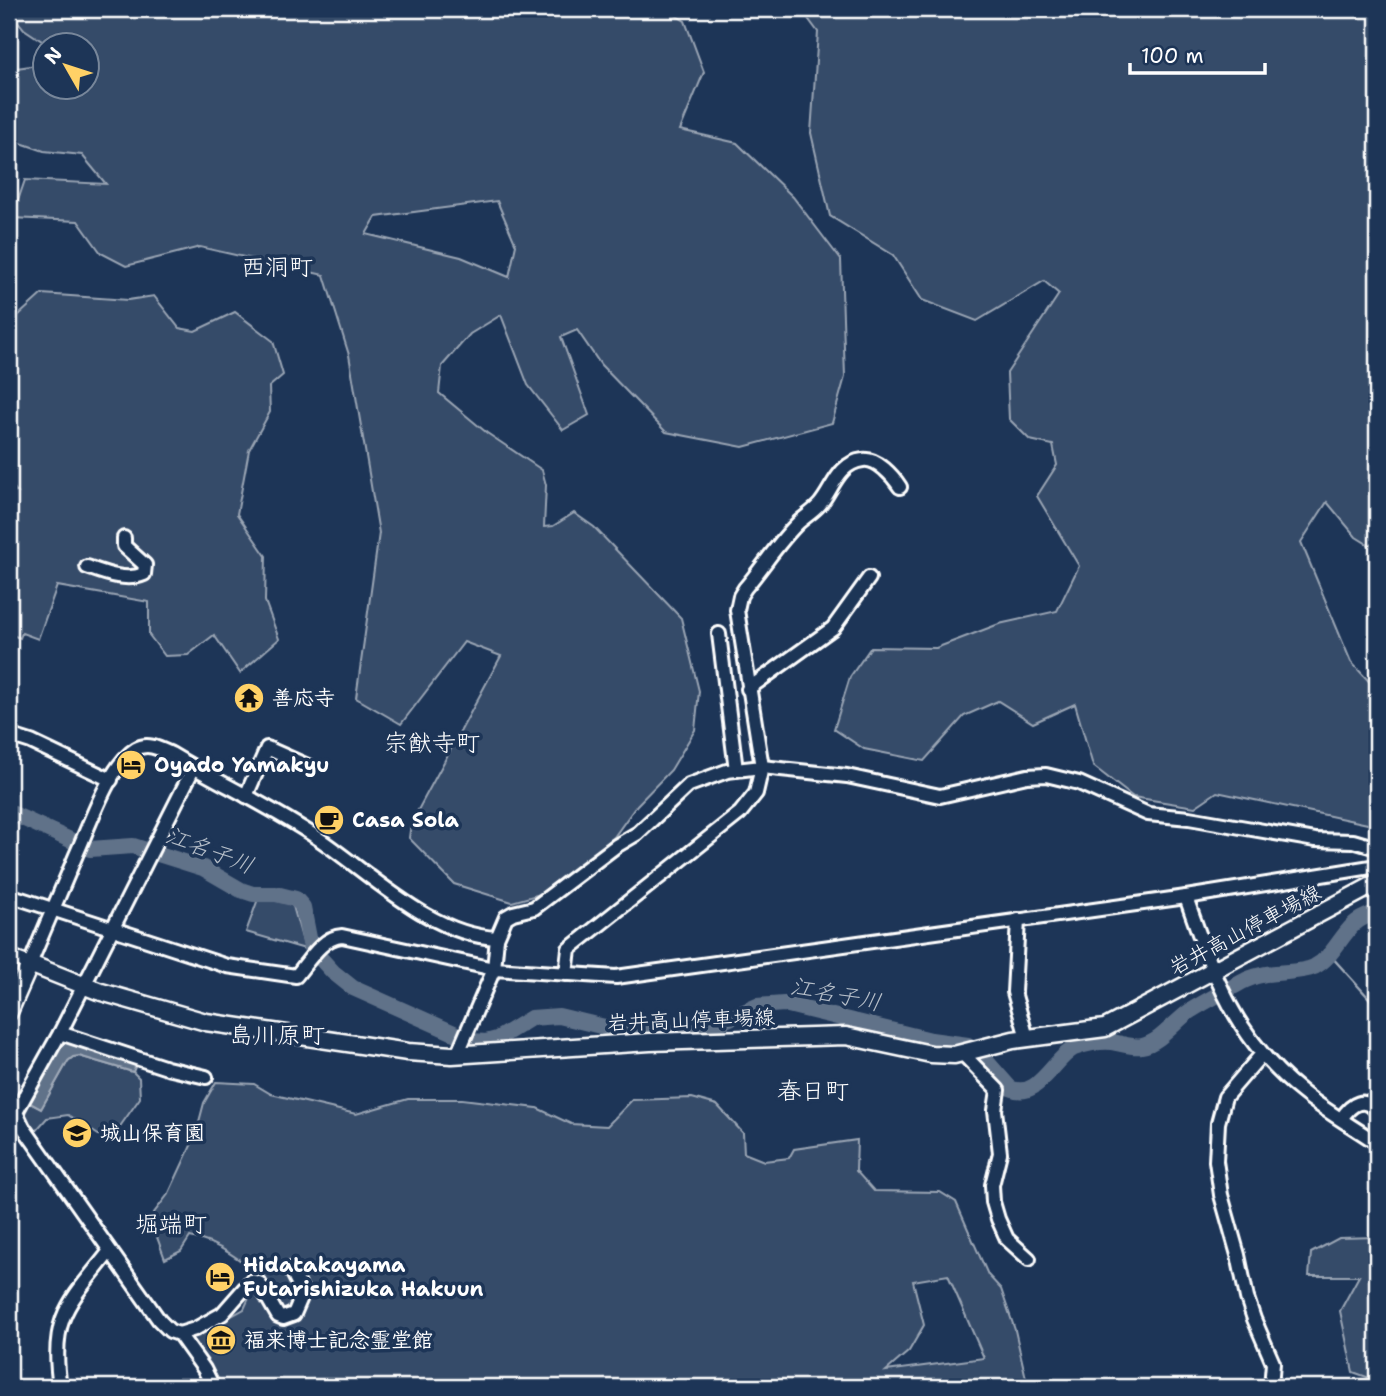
<svg xmlns="http://www.w3.org/2000/svg" width="1386" height="1396" viewBox="0 0 1386 1396" font-family="'Shantell Sans','Klee One',sans-serif">
	<rect width="100%" height="100%" fill="#1d3557"/>
	<filter id="ink" filterUnits="userSpaceOnUse"><feTurbulence type="fractalNoise" baseFrequency=".0143" numOctaves="2"/><feDisplacementMap in="SourceGraphic" scale="14" xChannelSelector="R" yChannelSelector="G"/><feConvolveMatrix kernelMatrix="1 2 1 2 8 2 1 2 1" color-interpolation-filters="sRGB"/></filter>
	<g filter="url(#ink)">
		<!-- green -->
		<g fill="#364b69" stroke="#9aa5b4" stroke-width="2" fill-rule="evenodd">
			<path d="M12,9H665L685,21L704,72L680,130L737,143L793,197L841,260L845,377L832,423L743,447L666,432L601,365L577,330L561,337L589,415L563,430L528,385L501,315L470,334L442,366L439,393L487,433L542,470L546,485L544,527L553,526L574,513L594,527L681,618L699,691L695,730L671,770L637,805L614,837L551,891L512,902L454,884L409,838L411,823L501,656L464,642L401,724L356,698L379,533L349,355L324,275L200,247L126,266L101,253L78,221L12,218L25,180L106,184L82,155L44,151L9,139V69L45,64L46,88H88V46L48,45L24,29L10,12ZM497,201L516,245L509,277L461,257L366,234L376,217Z"/>
			<path d="M801,9H1377V387L1368,395L1377,408V541L1369,545L1356,537L1327,502L1301,542L1351,662L1377,690V826L1217,792L1195,807L1133,797L1093,766L1075,704L1033,723L998,701L964,716L924,761L864,749L834,729L850,677L871,647L936,648L999,624L1057,611L1079,566L1037,496L1057,465L1053,445L1030,440L1009,419L1007,373L1059,294L1044,281L977,321L922,300L893,255L830,216L811,133L818,32Z"/>
			<path d="M42,294L128,300L154,296L179,328L195,331L235,312L273,341L283,375L269,387L270,412L249,450L237,514L266,556L265,601L279,639L240,673L214,635L188,655L165,656L149,635V602L57,586L38,639L22,633L20,638L9,634V489L17,492L9,481V324Z"/>
			<path d="M258,899L282,900L293,906L305,949L246,932Z"/>
			<path d="M79,1056L133,1072L139,1078L140,1098L109,1142L68,1115L47,1118L33,1134L22,1112L30,1103L41,1109L68,1061L73,1057Z"/>
			<path d="M216,1082L254,1084L271,1094L356,1114L408,1099H462L537,1108L571,1124L607,1126L632,1100L692,1098L717,1105L743,1133L744,1153L764,1161L789,1158L794,1149L857,1140L856,1171L874,1191L940,1192L956,1202L988,1275L1001,1289L1015,1330L1028,1387H204V1363L191,1347L192,1338L244,1309L254,1287L265,1280C244,1262 218,1242 190,1237L181,1251L165,1259L150,1218L169,1193L195,1137L204,1103ZM948,1275L984,1358L886,1371L909,1351L924,1325L913,1281Z"/>
			<path d="M1377,1237V1380H1375L1353,1372L1340,1311L1359,1276H1309L1311,1253L1339,1238Z"/>
		</g>
		<!-- water -->
		<path fill="#617289" stroke="#a0aab8" stroke-width="2" d="M65,1038L137,1062L133,1072L79,1056L73,1057L68,1061L41,1109L30,1103Z"/>
		<g fill="none" stroke-linecap="round" stroke-linejoin="round">
			<!-- stream -->
			<path stroke="#a0aab8" stroke-width="2.5" d="M1330,955L1377,1007"/>
			<!-- river -->
			<path stroke="#617289" stroke-width="16" d="M9,812L90,849L133,846L203,868L241,890L253,894H276L296,899L303,907L311,948L333,972L353,988L472,1041L486,1042L497,1039L531,1018L559,1016L630,1033L701,1031L757,1006L784,1004L931,1040L968,1045L981,1055L1010,1088C1038,1101 1053,1059 1074,1048C1084,1044 1100,1041 1111,1042C1121,1043 1132,1048 1142,1046C1161,1042 1174,1022 1190,1011C1207,1000 1227,990 1246,980C1269,969 1296,975 1314,967C1332,958 1339,938 1354,924C1360,918 1369,915 1377,912"/>
			<!-- minor casing -->
			<g stroke="#fff" stroke-width="18">
				<g id="minor">
					<path d="M87,567C104,573 126,582 144,574L145,565L124,546V538"/>
					<path d="M719,634L736,770"/>
					<path d="M748,689L833,628L869,578"/>
					<path d="M9,735L31,742L111,780"/>
					<path d="M194,767L60,1033L16,1112L23,1127L159,1320L170,1331L179,1334L204,1369L213,1387"/>
					<path d="M246,796L267,748L312,768"/>
					<path d="M9,895L227,966L296,976C308,962 322,937 342,936L494,969L616,977L1186,897L1377,866"/>
					<path d="M1186,897C1213,974 1235,1039 1302,1092C1325,1111 1352,1126 1377,1143"/>
					<path d="M1018,920L1014,992L1027,1038"/>
					<path d="M9,956L30,964C45,927 61,891 76,855C89,827 109,765 136,749C148,742 160,749 171,754C219,783 270,806 316,837C369,872 431,936 497,938"/>
					<path d="M566,974L569,949L740,813L756,793L762,767L737,610L740,596L745,588C763,567 779,541 799,522C806,516 814,511 820,504C833,489 838,463 863,460C877,458 893,476 900,487"/>
					<path d="M60,1033L167,1068L206,1077"/>
					<path d="M963,1054L998,1090L995,1110L1000,1153L992,1185L993,1202L998,1219L1007,1239L1029,1259"/>
					<path d="M1262,1054L1225,1097L1218,1123L1216,1161L1221,1195L1238,1255L1247,1298L1254,1319L1273,1363L1271,1387"/>
					<path d="M457,1055L494,969L497,938L506,917L513,913L534,908L616,846L638,833L689,785L727,771L762,767L847,776L940,796L1027,776L1046,775L1079,783L1148,814L1189,818L1315,840L1353,841L1377,848"/>
					<path d="M1342,1118C1351,1104 1365,1095 1377,1112"/>
					<path d="M179,1334L195,1329L222,1314L251,1281L259,1283L278,1316L283,1318L294,1314L303,1293L291,1269"/>
					<path d="M60,1387C49,1317 69,1303 110,1251"/>
				</g>
			</g>
			<!-- major casing -->
			<g stroke="#fff" stroke-width="21">
				<path id="major" d="M9,1012L30,964L98,991L206,1022L408,1052L452,1055L650,1042L846,1036L931,1054L954,1055L1013,1040L1105,1028L1377,883"/>
			</g>
			<!-- minor -->
			<use href="#minor" stroke="#1d3557" stroke-width="12"/>
			<!-- major -->
			<use href="#major" stroke="#1d3557" stroke-width="16"/>
		</g>
	</g>
	<!-- icons -->
	<defs>
		<g id="temple-disc" transform="scale(1.575)"><circle r="9.5" fill="#ffd166" stroke="#1d3557"/><path d="M0-6L5-2H3V0L6.5 2.5H4V6H1.5V3h-3V6H-4V2.5H-6.5L-3 0V-2H-5Z" fill="#111"/></g>
		<g id="hotel-disc" transform="scale(1.575)"><circle r="9.5" fill="#ffd166" stroke="#1d3557"/><path d="M-6-4.5h1.5V1H6V5H4.5V3h-9V5H-6ZM-4 0a1.8 1.8 0 1 1 3.6 0ZM.5 0V-2.5h3Q6-2.5 6 0Z" fill="#111"/></g>
		<g id="cafe-disc" transform="scale(1.575)"><circle r="9.5" fill="#ffd166" stroke="#1d3557"/><path d="M-5.5-4.5H6V0H3Q3 3.5 0 3.5H-2.5Q-5.5 3.5-5.5 0ZM3-3.2v2h1.7v-2ZM-6 4.5H4V6H-6Z" fill="#111"/></g>
		<g id="school-disc" transform="scale(1.575)"><circle r="9.5" fill="#ffd166" stroke="#1d3557"/><path d="M0-5L7-2L0 1L-7-2ZM-4 1L0 2.5L4 1V4Q0 6-4 4Z" fill="#111"/></g>
		<g id="museum-disc" transform="scale(1.575)"><circle r="9.5" fill="#ffd166" stroke="#1d3557"/><path d="M0-6L6-3V-2H-6V-3ZM-5-1h2V3h-2ZM-1-1h2V3h-2ZM3-1h2V3H3ZM-6 4H6V6H-6Z" fill="#111"/></g>
	</defs>
	<g fill-rule="evenodd">
		<use href="#temple-disc" x="249" y="698"/>
		<use href="#hotel-disc" x="131" y="765"/>
		<use href="#cafe-disc" x="329" y="820"/>
		<use href="#school-disc" x="77" y="1133"/>
		<use href="#hotel-disc" x="220" y="1277"/>
		<use href="#museum-disc" x="221" y="1340"/>
	</g>
	<g text-anchor="middle" dominant-baseline="central" stroke-width="7" stroke-linejoin="round" paint-order="stroke">
		<!-- poi labels -->
		<g font-size="21" font-weight="bold" fill="#fff" stroke="#1d3557" text-anchor="start">
			<text x="272" y="698">善応寺</text>
			<text x="154" y="765">Oyado Yamakyu</text>
			<text x="352" y="820">Casa Sola</text>
			<text x="100" y="1133">城山保育園</text>
			<text x="243" y="1265">Hidatakayama<tspan x="243" dy="24">Futarishizuka Hakuun</tspan></text>
			<text x="244" y="1340">福来博士記念霊堂館</text>
		</g>
		<!-- street labels -->
		<g font-size="21" fill="#fff" stroke="#1d3557">
			<text transform="translate(1245 930) rotate(-28)">岩井高山停車場線</text>
			<text transform="translate(691 1020) rotate(-2)">岩井高山停車場線</text>
		</g>
		<!-- water labels -->
		<g font-size="23" font-style="italic" fill="#b8c0ca" stroke="#1d3557">
			<text transform="translate(210 850) rotate(21)">江名子川</text>
			<text transform="translate(836 994) rotate(11)">江名子川</text>
		</g>
		<!-- quarter labels -->
		<g font-size="24" fill="#fff" stroke="#1d3557">
			<text x="277" y="267">西洞町</text>
			<text x="432" y="743">宗猷寺町</text>
			<text x="277" y="1035">島川原町</text>
			<text x="813" y="1091">春日町</text>
			<text x="171" y="1224">堀端町</text>
		</g>
	</g>
	<!-- margin -->
	<rect width="1386" height="1396" fill="none" stroke="#1d3557" stroke-width="35"/>
	<rect x="18" y="18" width="1351" height="1361" fill="none" stroke="#fff" stroke-width="2.5" filter="url(#ink)"/>
	<!-- north arrow -->
	<g transform="translate(66 66) rotate(309)"><circle r="33" fill="#1d3557" stroke="#77869a" stroke-width="2"/>
	<path d="M0-5L12 26L0 18L-12 26Z" fill="#ffd166"/>
	<text y="-10" font-size="19" font-weight="bold" text-anchor="middle" fill="#ffffff">N</text>
	</g>
	<!-- scale -->
	<path d="M1130 63v10h135v-10" fill="none" stroke="#ffffff" stroke-width="3.5"/>
	<text x="1141" y="63" font-size="21" fill="#ffffff" stroke="#1d3557" stroke-width="5" paint-order="stroke">100 m</text>
</svg>
